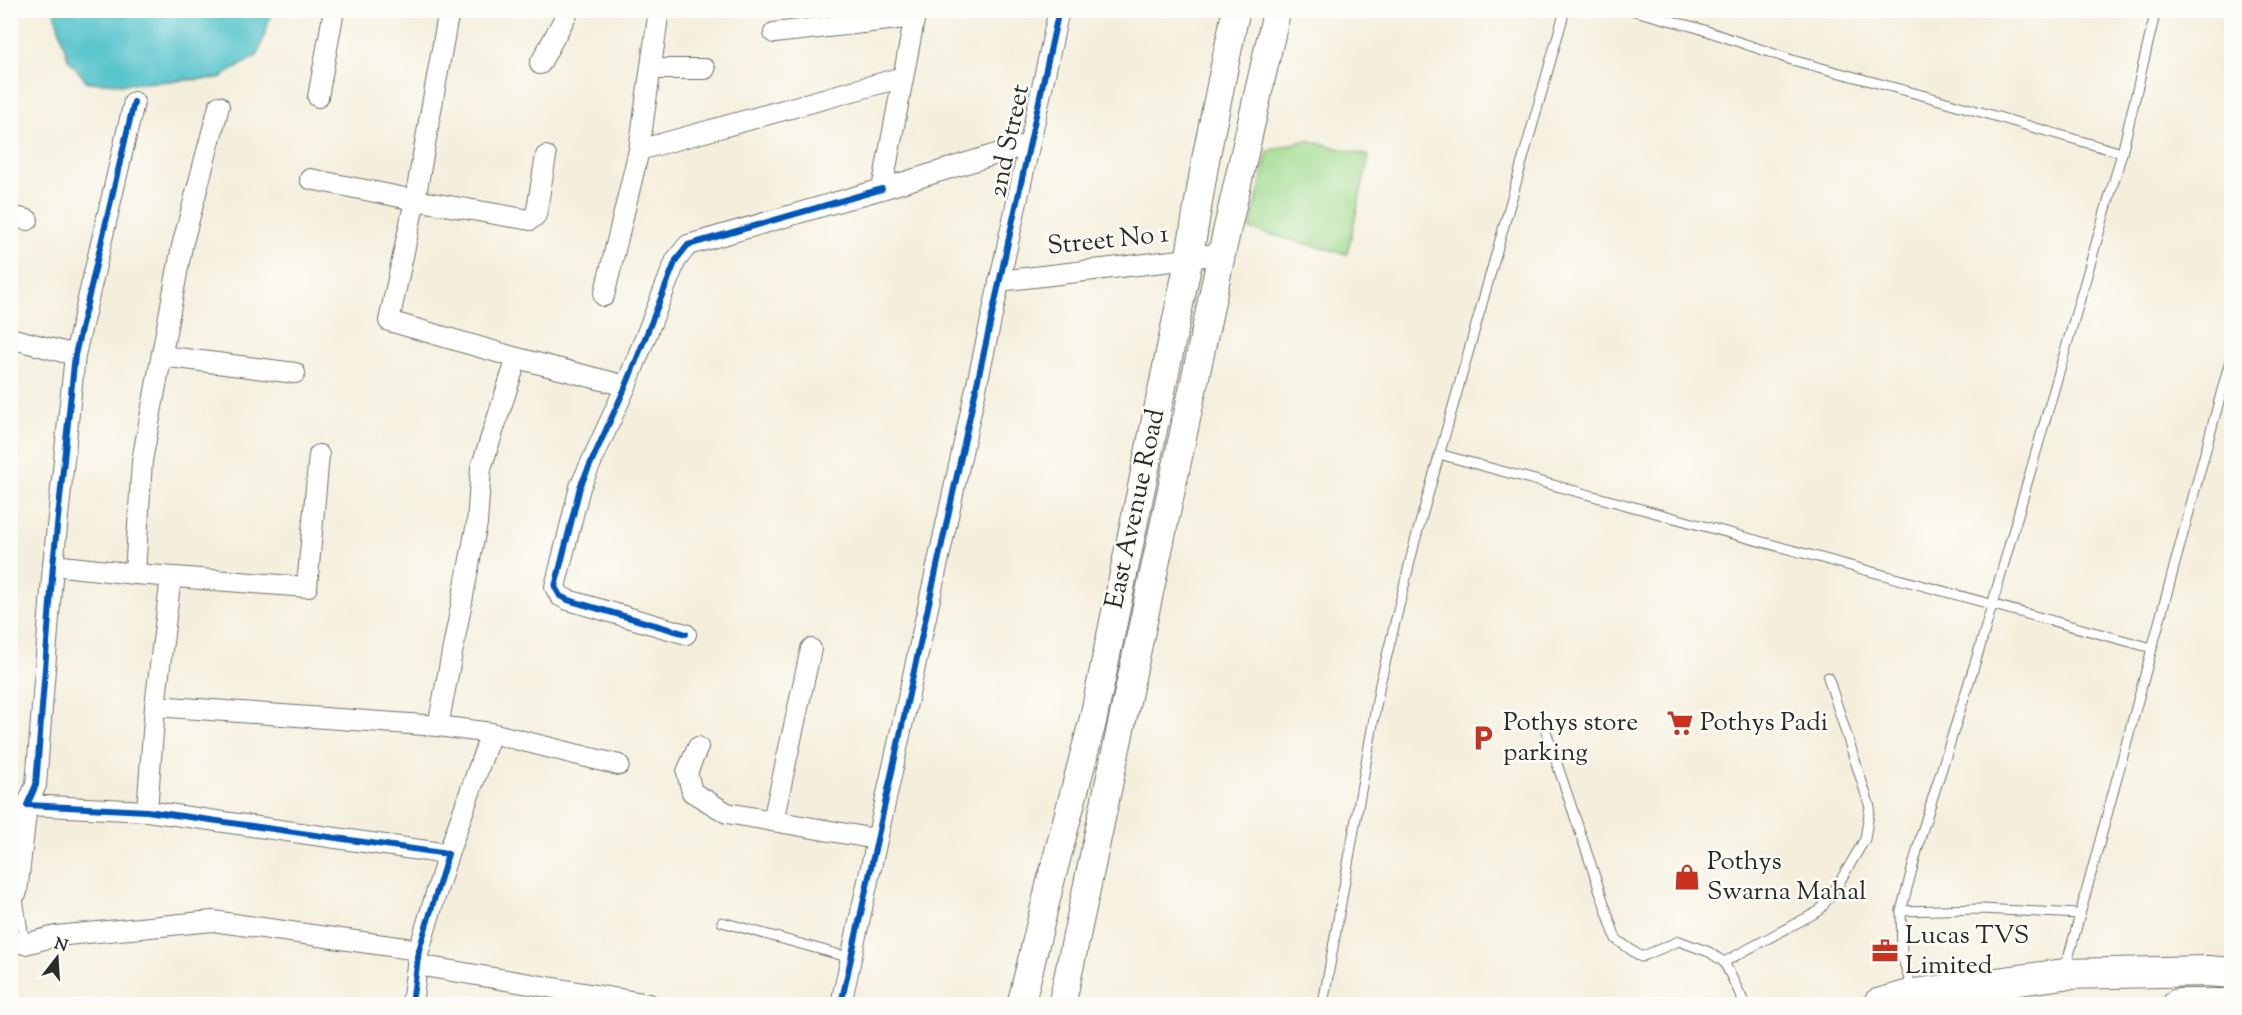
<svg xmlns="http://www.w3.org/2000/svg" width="2242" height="1015" viewBox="0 0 2242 1015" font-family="'Sorts Mill Goudy',serif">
	<rect width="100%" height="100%" fill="#fdfcf7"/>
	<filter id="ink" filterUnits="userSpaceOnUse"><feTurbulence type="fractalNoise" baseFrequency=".0167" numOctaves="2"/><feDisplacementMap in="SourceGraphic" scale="12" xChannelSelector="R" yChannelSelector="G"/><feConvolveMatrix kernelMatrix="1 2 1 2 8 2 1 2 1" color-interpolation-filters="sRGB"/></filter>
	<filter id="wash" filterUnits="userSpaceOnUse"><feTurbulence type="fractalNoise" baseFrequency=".008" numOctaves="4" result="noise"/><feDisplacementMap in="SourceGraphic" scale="24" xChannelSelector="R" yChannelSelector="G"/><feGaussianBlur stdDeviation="1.35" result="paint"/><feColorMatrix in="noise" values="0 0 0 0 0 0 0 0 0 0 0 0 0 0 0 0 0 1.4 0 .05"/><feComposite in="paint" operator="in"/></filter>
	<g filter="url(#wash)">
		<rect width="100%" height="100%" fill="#f4efdd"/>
		<!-- green -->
		<path fill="#a0db8f" stroke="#66835d" stroke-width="1.5" d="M1306,140L1369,156L1347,254L1250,229L1268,151Z"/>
		<!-- water -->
		<path fill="#57c4cc" stroke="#41787c" stroke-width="1.5" d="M54,11V10L272,11L258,55L220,78L124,84L87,82L68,59Z"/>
	</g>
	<g filter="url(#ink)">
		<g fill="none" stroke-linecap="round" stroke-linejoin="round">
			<!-- service casing -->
			<g stroke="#717069" stroke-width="11">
				<g id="service">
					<path d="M1631,10L1698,28L1792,60L1929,97L2122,153"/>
					<path d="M1439,454L2152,648"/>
					<path d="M1546,731L1616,939L1641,957L1679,941L1709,952L1724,962L1745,1004"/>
					<path d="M17,892L25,944"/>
					<path d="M1901,911L1981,909L2080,914"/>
					<path d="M722,922L851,958"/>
					<path d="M1724,962L1819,911L1836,888L1865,839L1870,807L1828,677"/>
					<path d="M2065,970L2232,353"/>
					<path d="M1913,991L1902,956L1901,911L1922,832L1980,647L2122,153L2156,10"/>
					<path d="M1323,1004L1380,684L1415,541L1565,10"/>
				</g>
			</g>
			<!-- minor casing -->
			<g stroke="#717069" stroke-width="22">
				<g id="minor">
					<path d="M916,10L882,189L1029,144"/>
					<path d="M774,33L915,17"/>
					<path d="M540,64L569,10"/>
					<path d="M652,69H705"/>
					<path d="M318,97L334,10"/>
					<path d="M134,102L75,355L53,565L36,785L27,805L147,811L448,854L419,950L412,1004"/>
					<path d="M639,150L903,77"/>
					<path d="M310,179L415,200L449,10"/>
					<path d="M10,216L28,220"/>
					<path d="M999,281L1189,259L1222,252"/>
					<path d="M604,296L639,150L659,10"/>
					<path d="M10,338L75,355"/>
					<path d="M162,356L295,373"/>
					<path d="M517,358L389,321L415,200L530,220L536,215L546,156"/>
					<path d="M53,565L135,574L307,587L319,455"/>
					<path d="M135,574L142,461L182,246L219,106"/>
					<path d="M686,634L568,600L560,596L555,587L580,487L626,386L676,260L688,245L882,189"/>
					<path d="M155,706L438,726L491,733L619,765"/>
					<path d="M438,726L477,523L481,468L517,358L626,386"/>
					<path d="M698,747L687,772L692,792L727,813L876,839"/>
					<path d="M147,811L155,706L171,577"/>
					<path d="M773,821L811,649"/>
					<path d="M448,854L491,733"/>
					<path d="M17,892L27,805"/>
					<path d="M10,940L25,944L56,936L213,921L419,950"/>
					<path d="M417,965L649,1004"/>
					<path d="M841,1004L1059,10"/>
				</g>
			</g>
			<!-- secondary casing -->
			<g stroke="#717069" stroke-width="29">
				<g id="secondary">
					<path d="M1021,1004L1050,884L1093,720L1189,259L1206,157L1236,10"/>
					<path d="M1062,1004L1222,252L1277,10"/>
				</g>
			</g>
			<!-- primary casing -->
			<g stroke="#717069" stroke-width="32">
				<g id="primary">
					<path d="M1878,1004L1914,994L2064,974L2208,971L2232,973"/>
					<path d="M2178,1004H2228"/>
				</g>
			</g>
			<!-- service -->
			<use href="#service" stroke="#fff" stroke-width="9"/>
			<!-- minor -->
			<use href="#minor" stroke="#fff" stroke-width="20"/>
			<!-- secondary -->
			<use href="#secondary" stroke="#fff" stroke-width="27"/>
			<!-- primary -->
			<use href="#primary" stroke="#fff" stroke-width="30"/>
			<!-- cycleway casing -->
			<g stroke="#fdfcf7" stroke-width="10">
				<g id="cycleway">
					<path d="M134,102L75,355L53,565L36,785L27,805L147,811L448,854L419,950L412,1004"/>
					<path d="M686,634L568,600L560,596L555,587L580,487L626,386L676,260L688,245L882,189"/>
					<path d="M841,1004L1059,10"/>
				</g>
			</g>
			<!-- cycleway -->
			<use href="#cycleway" stroke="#0057b8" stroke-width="6"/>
		</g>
	</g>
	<!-- icons -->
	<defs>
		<g id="supermarket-bare" transform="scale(2.07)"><path d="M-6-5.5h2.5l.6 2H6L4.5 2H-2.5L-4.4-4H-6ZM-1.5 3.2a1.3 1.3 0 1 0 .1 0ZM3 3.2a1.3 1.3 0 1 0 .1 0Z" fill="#c8321e" stroke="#fdfcf7" stroke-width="2.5" paint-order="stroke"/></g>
		<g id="parking-bare" transform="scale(2.07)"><path d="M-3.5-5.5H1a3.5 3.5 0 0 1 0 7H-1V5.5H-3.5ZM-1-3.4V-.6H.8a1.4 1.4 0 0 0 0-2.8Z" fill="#c8321e" stroke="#fdfcf7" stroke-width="2.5" paint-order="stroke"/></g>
		<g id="shop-bare" transform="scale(2.07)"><path d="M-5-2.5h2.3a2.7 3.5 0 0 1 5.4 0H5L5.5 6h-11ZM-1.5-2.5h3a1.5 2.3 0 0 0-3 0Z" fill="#c8321e" stroke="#fdfcf7" stroke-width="2.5" paint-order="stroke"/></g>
		<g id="office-bare" transform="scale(2.07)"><path d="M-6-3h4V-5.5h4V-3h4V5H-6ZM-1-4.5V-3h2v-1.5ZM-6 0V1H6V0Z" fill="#c8321e" stroke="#fdfcf7" stroke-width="2.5" paint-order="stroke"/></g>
	</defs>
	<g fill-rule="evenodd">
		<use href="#supermarket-bare" x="1680" y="723"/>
		<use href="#parking-bare" x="1483" y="738"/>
		<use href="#shop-bare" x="1687" y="877"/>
		<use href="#office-bare" x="1885" y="951"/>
	</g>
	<g text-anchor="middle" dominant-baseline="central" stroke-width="5" stroke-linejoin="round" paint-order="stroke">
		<!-- street labels -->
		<g font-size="26" fill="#2b2b2b" stroke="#fdfcf7">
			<text transform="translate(1010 141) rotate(-78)">2nd Street</text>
			<text transform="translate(1108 241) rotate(-6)">Street No 1</text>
			<text transform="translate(1136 509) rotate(-78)">East Avenue Road</text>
		</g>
		<!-- poi labels -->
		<g font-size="26" fill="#2b2b2b" stroke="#fdfcf7" text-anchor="start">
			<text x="1503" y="723">Pothys store<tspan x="1503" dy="30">parking</tspan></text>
			<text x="1700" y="723">Pothys Padi</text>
			<text x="1707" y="862">Pothys<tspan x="1707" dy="30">Swarna Mahal</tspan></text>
			<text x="1905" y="936">Lucas TVS<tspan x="1905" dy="30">Limited</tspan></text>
		</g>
	</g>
	<!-- margin -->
	<rect width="2242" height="1015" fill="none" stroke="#fdfcf7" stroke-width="36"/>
	<!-- north arrow -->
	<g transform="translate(57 958) rotate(17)" stroke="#fdfcf7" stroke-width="4.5" paint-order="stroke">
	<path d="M0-4.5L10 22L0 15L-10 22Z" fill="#2b2b2b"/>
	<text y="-9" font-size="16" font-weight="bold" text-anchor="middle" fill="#2b2b2b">N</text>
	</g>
</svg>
